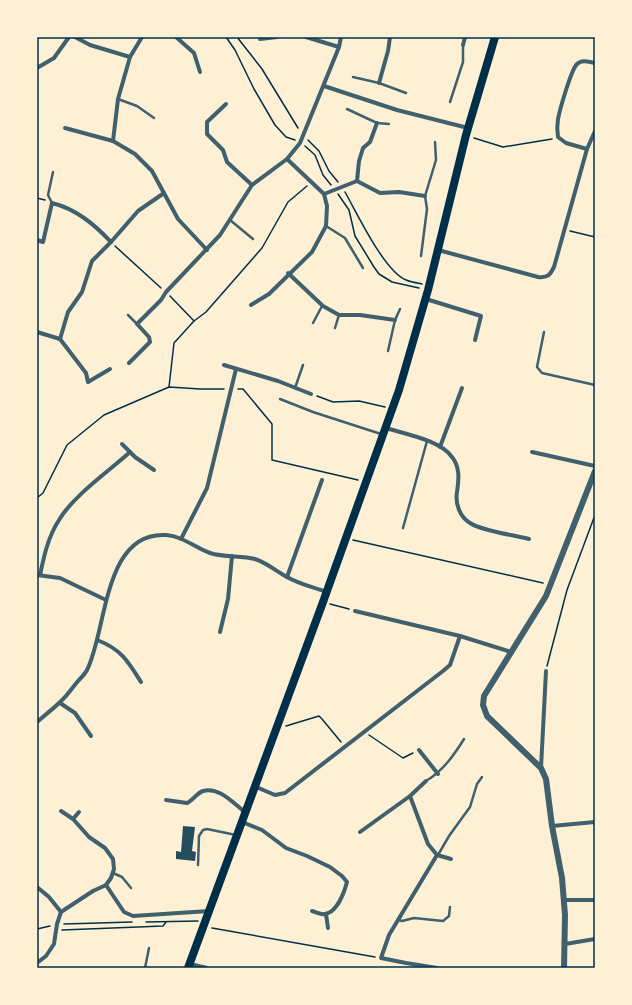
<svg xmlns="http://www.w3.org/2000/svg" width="632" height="1005" viewBox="0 0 632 1005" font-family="'Public Sans',sans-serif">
	<rect width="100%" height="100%" fill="#fdf0d5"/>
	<!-- building -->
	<path fill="#264d5e" d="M183,826L195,827L192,851L196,852L195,861L176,859V851L181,852Z"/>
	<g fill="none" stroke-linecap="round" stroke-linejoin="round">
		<!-- path -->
		<g stroke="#003049" stroke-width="1.5">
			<path d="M226,37L235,50L254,89L275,125L286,137L295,140"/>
			<path d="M237,37L262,69L298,128"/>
			<path d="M474,138L503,147L552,139"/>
			<path d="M308,140L319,151L329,171L338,182"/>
			<path d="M305,146L315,155L323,175L331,185"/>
			<path d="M345,192C357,213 384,271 406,280C411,282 417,283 422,284"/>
			<path d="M338,194L349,210L355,236L374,267L379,274L392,282L419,288"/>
			<path d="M37,198L45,200"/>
			<path d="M570,231L595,237"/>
			<path d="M115,246L161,288"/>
			<path d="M170,296L194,321"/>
			<path d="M169,387L174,343L194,321L206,312L262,248L288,202L307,186"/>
			<path d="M238,389H243L272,424V460L358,480"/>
			<path d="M317,396L333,402L359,401L385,407"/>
			<path d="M37,498L43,493L67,445L104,415L169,387L200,389H224"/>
			<path d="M353,540L543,583"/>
			<path d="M330,604L349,609"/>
			<path d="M547,666L567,590L595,515"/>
			<path d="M286,726L319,716L322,719L341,742"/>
			<path d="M369,735L403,758L413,753"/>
			<path d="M146,922L198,921"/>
			<path d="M64,924L132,922"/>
			<path d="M212,928L375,957"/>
			<path d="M37,929L50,926"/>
			<path d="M62,930L163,926L166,922"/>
		</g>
		<!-- service -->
		<g stroke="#3f606c" stroke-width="2.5">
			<path d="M353,77L379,83L406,93"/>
			<path d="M118,99L137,106L154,118"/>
			<path d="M450,102L463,62V45"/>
			<path d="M347,109L377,123L389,124"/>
			<path d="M52,203L48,195L53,172"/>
			<path d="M230,220L253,239"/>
			<path d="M326,226L345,238L363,268"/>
			<path d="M421,256L427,209L425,196L436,160L435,142"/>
			<path d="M128,315L137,324"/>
			<path d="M313,323L322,306"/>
			<path d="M335,328L339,315"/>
			<path d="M544,332L537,367L542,373L595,385"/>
			<path d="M388,351L395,320L400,309"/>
			<path d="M295,388L303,365"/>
			<path d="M280,399L313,412L381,434"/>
			<path d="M403,528L427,441"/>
			<path d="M426,781C443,771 454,755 464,739"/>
			<path d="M438,855L449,836L470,807L477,784L482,777"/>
			<path d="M198,865L199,836L203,830L207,829L236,835"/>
			<path d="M113,873L122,877L131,888"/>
			<path d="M399,920L402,921L414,918L443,921L449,916L450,907"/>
			<path d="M145,968L149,948"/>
		</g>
		<!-- minor -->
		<g stroke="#3f606c" stroke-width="4">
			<path d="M75,37L90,45L130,57"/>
			<path d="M176,37L194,53L200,72"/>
			<path d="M260,37V39L277,37"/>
			<path d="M306,37L339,47"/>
			<path d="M463,45L465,37"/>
			<path d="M37,68L54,58L69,37"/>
			<path d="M379,83L388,51L390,37"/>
			<path d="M324,86L397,110L468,128"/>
			<path d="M226,104L207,122V134L223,150L227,162L252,185"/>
			<path d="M65,128L113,141L135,154L152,171L178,219L207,250"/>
			<path d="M113,141L118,99L130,57L142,37"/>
			<path d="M587,149L566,143L558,137C557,131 557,125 558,119C560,109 571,70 577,64C582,59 589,62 595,63"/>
			<path d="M357,181L359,161L363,148L370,142L377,123"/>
			<path d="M324,194L357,181L380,193L399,192L425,196"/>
			<path d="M37,240L43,242L52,203C76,209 94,224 111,242"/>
			<path d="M438,250L538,277C548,278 550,275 554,267L587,149L595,131"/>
			<path d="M288,273L323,306L339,315H360L395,320"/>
			<path d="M426,299L481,316L475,340"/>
			<path d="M251,305L269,294L312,252L326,226L327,206L324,194L287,159"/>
			<path d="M37,332L60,339L86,373L88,382L110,369"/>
			<path d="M60,339L68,312L82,292L92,261L111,242L138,211L164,193"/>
			<path d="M129,363L150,342L149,337L137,324L161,300L166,292L220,235L252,185L287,159L300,143L339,47L341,37"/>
			<path d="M224,365L278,381L311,394"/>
			<path d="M386,428C405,434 440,440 452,457C460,467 459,479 457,492C455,504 460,517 470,523C482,531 514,535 529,539"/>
			<path d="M122,444L135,457L154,470"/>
			<path d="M440,447L462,388"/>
			<path d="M532,452L595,466"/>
			<path d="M181,539L207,488L236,369"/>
			<path d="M37,575L60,578L106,600"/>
			<path d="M40,575C44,556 48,537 59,520C74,495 108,472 130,452"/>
			<path d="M287,577L322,480"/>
			<path d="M355,611L460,636L511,652"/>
			<path d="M220,632L228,599L232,556"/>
			<path d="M97,640C121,649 128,661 141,682"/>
			<path d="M60,703L75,713L91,736"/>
			<path d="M37,722C45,715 53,709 60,702C67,696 72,688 78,681C81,678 85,674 87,670C107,631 103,531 166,535C183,536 195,548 210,553C225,558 241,555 255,559C267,563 276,571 287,577C299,584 313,587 326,592"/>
			<path d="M419,750L438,774"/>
			<path d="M541,768L546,671"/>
			<path d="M254,786L275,795L285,793L443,671L450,665L460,636"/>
			<path d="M410,796L428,844L437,855L389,935L381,958L406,963L437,968"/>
			<path d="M166,800L187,803C193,800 197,793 203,791C219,786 234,804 245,812"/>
			<path d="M73,819L79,812"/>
			<path d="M242,822L262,830L286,848L307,856L330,867L342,876L347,882C344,893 337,912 325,914C321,915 316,912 312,911"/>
			<path d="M552,826L595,822"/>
			<path d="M360,832L410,796L426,781"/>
			<path d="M437,855L451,859"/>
			<path d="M106,885L124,912L133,916L209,911"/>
			<path d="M37,887L49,897L61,912"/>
			<path d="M564,900H595"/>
			<path d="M326,914L328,928"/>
			<path d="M565,944L595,939"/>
			<path d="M37,963L46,956L54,944L57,924L61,912L93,891L106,885L111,878L114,869L113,859L105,848L89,837L73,819L61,811"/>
			<path d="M190,964L207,968"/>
		</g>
		<!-- tertiary -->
		<path stroke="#3f606c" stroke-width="6" d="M564,968L565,915L562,878L552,826L546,779L541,768L487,716L483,705L484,696L546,596L595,471"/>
		<!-- primary -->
		<path stroke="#003049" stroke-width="8" d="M188,968L323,602L399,390L428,290L466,135L495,37"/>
	</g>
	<!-- border -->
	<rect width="632" height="1005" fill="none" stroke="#fdf0d5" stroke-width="76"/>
	<rect x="38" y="38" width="556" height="929" fill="none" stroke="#003049" stroke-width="1.5"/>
</svg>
